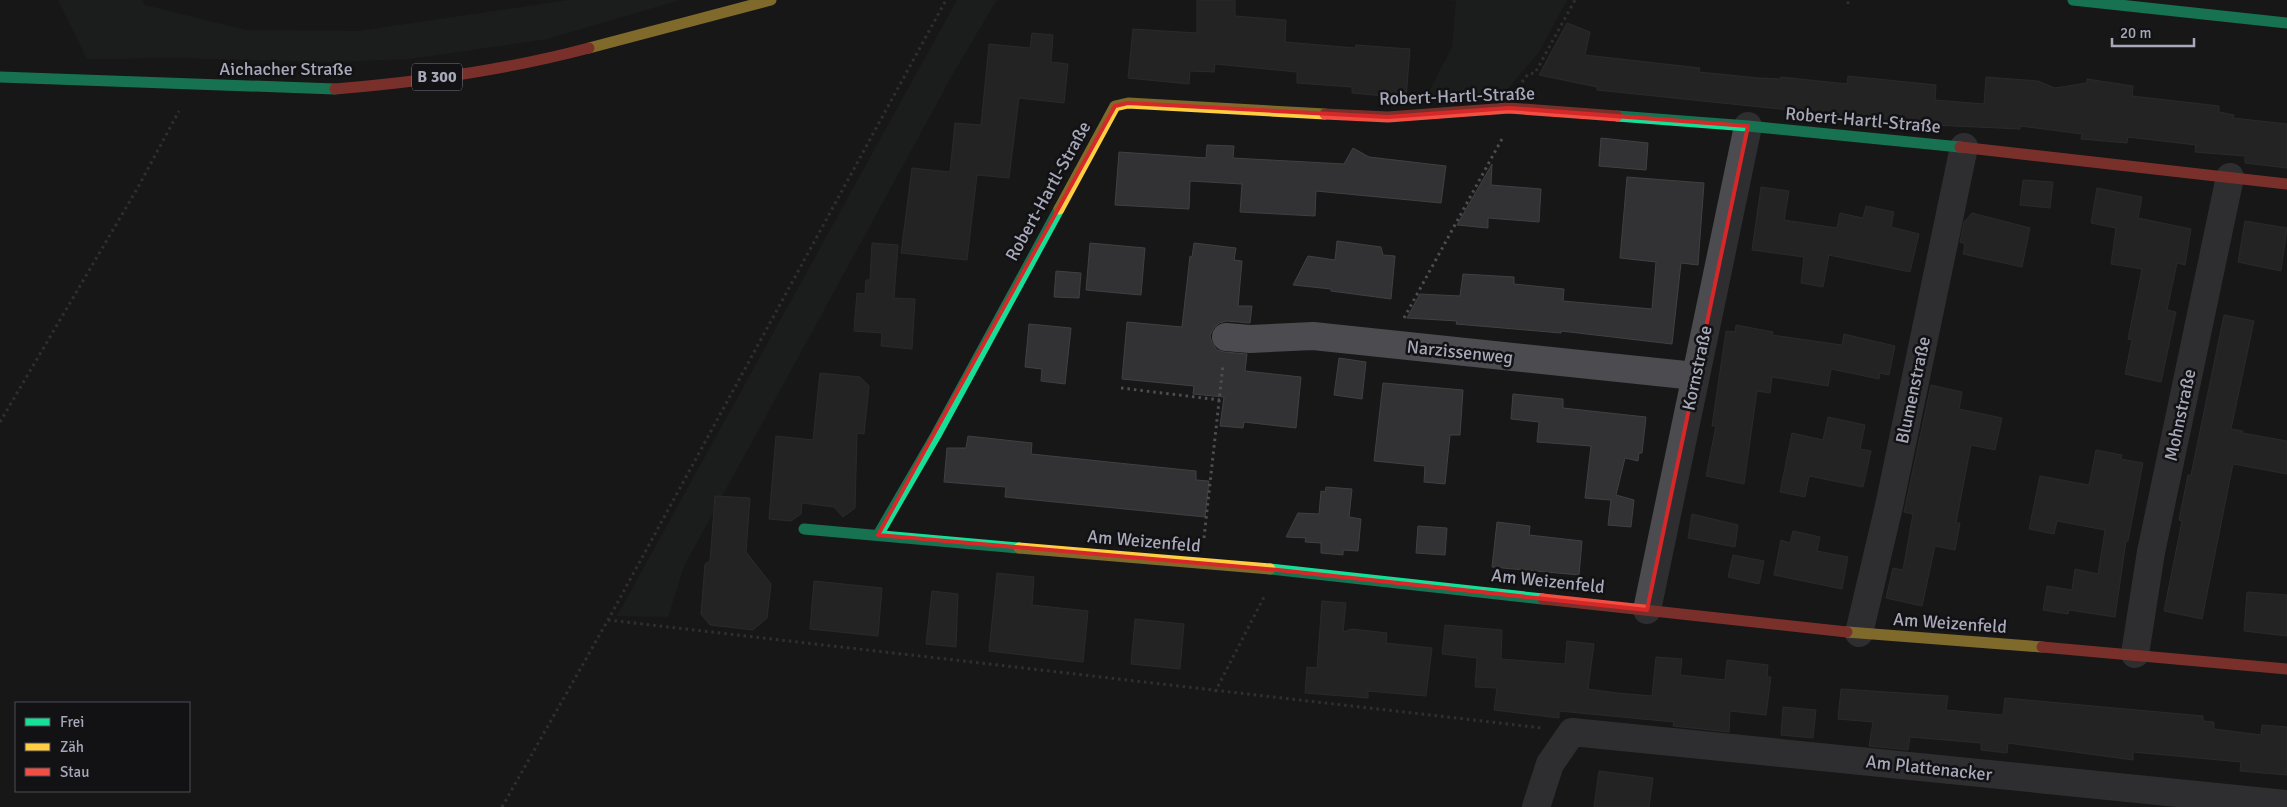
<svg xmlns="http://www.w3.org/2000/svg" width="2287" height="807" viewBox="0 0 2287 807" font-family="Signika,sans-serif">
	<rect width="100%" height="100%" fill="#171717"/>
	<!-- green -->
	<g fill="#1d2520">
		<path d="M58,0H142L145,5L246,30L358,31L569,0H680L547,39L410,59L330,62L182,58L87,59Z"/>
		<path d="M957,0H1000L996,1L954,72L684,566L668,617L617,616Z"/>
		<path d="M1449,0H1567L1539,52L1500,98L1427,96L1452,47L1456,1Z"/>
	</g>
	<!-- building -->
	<g fill="#323234" stroke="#404044">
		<path d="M1197,0H1235V16L1286,20L1285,42L1355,48L1356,45L1410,49L1406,98L1352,93V87L1297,83V72L1215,64L1214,72L1190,71L1189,84L1128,78L1133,29L1197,33Z"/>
		<path d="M1567,23L1590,32L1585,55L1700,68L1699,72L1759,78L1781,79V77L1847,84L1848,76L1936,85L1935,100L1984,104L1986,77L2038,81L2055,88L2087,83V79L2133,86L2132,96L2219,106V112L2234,115L2233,118L2287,124V168L2245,163V156L2195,152L2196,145L2128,137L2127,143L2081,139L2082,134L2020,126V129L1933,125L1597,90V87L1539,75Z"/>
		<path d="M1032,33L1053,35L1051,62L1068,64L1064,103L1019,98L1009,178L977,175L967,260L901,253L912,168L950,172L955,123L981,125L989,44L1030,48Z"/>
		<path d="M1601,138L1648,143L1646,170L1599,166Z"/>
		<path d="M1207,145L1234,146L1233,158L1344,164L1353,148L1369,157L1446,166L1441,203L1316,191L1315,216L1240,212L1242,184L1190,181L1189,209L1115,205L1119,152L1206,158Z"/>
		<path d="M1492,164L1491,185L1541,189L1539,222L1488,218V228L1457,225Z"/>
		<path d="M1627,177L1704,183L1698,265L1681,263L1672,344L1561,331V333L1456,324L1457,321L1407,318L1420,294L1460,296L1463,274L1514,277V284L1564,289L1563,301L1652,309L1656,262L1620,258Z"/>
		<path d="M2023,180L2053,182L2050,208L2020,205Z"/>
		<path d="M1761,187L1789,191L1784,220L1837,228L1840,213L1863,218L1866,206L1894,212L1891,227L1919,234L1910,272L1829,255L1823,287L1801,283L1804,257L1752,250Z"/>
		<path d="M2097,188L2142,197L2138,218L2191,229L2185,265L2177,263L2167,310L2176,312L2161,382L2125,374L2132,340L2128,339L2142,269L2111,264L2116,228L2091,223Z"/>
		<path d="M1972,213L2030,228L2022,267L1963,254L1965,244L1960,242L1964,222Z"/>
		<path d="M2245,221L2287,228L2281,271L2238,262Z"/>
		<path d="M1337,241L1381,247L1383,255L1395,256L1391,299L1331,291V289L1293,285L1308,256L1335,260Z"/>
		<path d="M872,243L898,245L894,298L915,299L912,349L881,346L882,333L854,331L857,293L865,294L866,280H870Z"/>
		<path d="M1090,243L1145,248L1141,295L1086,290Z"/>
		<path d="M1194,243L1236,248L1234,260L1242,261L1238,306H1252L1250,323L1227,321L1219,323L1213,329L1210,336L1212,343L1217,350L1224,352L1247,354L1245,371L1301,377L1296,428L1244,422L1243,428L1220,426L1224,397L1193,394L1194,386L1122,379L1127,322L1182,327L1190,256L1192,257Z"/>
		<path d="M1056,271L1081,273L1079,298L1054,297Z"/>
		<path d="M2224,315L2254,321L2231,429L2243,431L2242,433L2287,441V474L2233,464L2202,619L2164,611L2182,521L2179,520L2188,475H2191Z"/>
		<path d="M1029,324L1071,328L1065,384L1041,381L1042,369L1025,367Z"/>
		<path d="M1736,325L1773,332L1772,335L1842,345L1844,334L1895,346L1889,375L1880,373L1879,379L1831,369L1828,386L1772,377L1770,393L1757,391L1744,484L1706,476L1716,426H1712L1726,331L1735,332Z"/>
		<path d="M1339,358L1366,362L1362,399L1334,395Z"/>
		<path d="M820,373L860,377L869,386L864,434L857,433L855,508L843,517L834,507L802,503L801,514L791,521L769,519L776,436L813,440Z"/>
		<path d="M1383,383L1463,390L1460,435H1450L1445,484L1424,482L1425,466L1374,461Z"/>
		<path d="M1931,385L1962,392L1959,409L2002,418L1995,450L1971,445L1956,523H1960L1955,550L1935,546L1922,606L1886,598L1893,568L1903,570L1913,514L1904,512Z"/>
		<path d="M1513,394L1563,399V408L1646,417L1642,453H1639L1638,461L1625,458L1616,495L1634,500L1631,527L1608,525L1611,500L1585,498L1591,446L1537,442L1539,422L1511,419Z"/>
		<path d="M1828,417L1865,425L1860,449L1871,451L1863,487L1809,476L1805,497L1780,492L1792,433L1823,440Z"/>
		<path d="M968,436L1032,443L1031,454L1196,471V480L1209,481L1205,517L1005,497L1006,487L944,482L947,448H966Z"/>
		<path d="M2096,450L2122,455L2121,459L2143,463L2128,541H2126L2115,617L2069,610L2068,614L2043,610L2047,586L2072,590L2075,569L2098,574L2105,530L2057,521L2054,534L2029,529L2040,476L2089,485Z"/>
		<path d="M1326,487L1352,489L1349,517L1361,519L1358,551L1343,550V555L1321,553V543L1305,542L1306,538L1286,537L1298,513L1319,514L1321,491L1325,492Z"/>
		<path d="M715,496L750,498L746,552L771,584L767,618L753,630L710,625L701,614L705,564L710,561Z"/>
		<path d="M1692,514L1738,525L1735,547L1688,538Z"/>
		<path d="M1497,522L1530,526L1529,535L1582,541L1579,575L1492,567Z"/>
		<path d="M1418,526L1447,528L1445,555L1416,553Z"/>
		<path d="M1793,531L1820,537L1817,551L1848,557L1842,589L1774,575L1781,540L1790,543Z"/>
		<path d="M1733,555L1764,561L1759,584L1728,577Z"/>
		<path d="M997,573L1034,577L1032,605L1088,611L1083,662L989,651Z"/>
		<path d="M814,581L882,588L878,636L810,629Z"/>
		<path d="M932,591L958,594L956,647L926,644Z"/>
		<path d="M2247,592L2287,595V636L2244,631Z"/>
		<path d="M1322,601L1346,603L1343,632L1352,629L1387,633L1386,643L1432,648L1426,696L1368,691V698L1305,693L1307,667L1317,668Z"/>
		<path d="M1135,619L1184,624L1180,669L1131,664Z"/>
		<path d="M1445,625L1502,630L1501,659L1565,664L1567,641L1594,644L1588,689L1617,693L1652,696L1656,657L1682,659L1680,675L1725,680L1727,660L1768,665L1767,677H1771L1766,715L1730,711L1729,732L1673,726L1674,722L1559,711V718L1494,710L1497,688L1475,687L1477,658L1442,654Z"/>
		<path d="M1841,689L1948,696L1946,710L2003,715L2005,698L2203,716V721L2214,722V729L2261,735L2262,725L2287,727V775L2240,771L2241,762L2133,752V760L2008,743L2007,753L1981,750V743L1910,737L1908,750L1869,746L1873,722L1838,719Z"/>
		<path d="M1783,707L1816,710L1813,738L1781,735Z"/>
		<path d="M1599,771L1653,778L1649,807H1594Z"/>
	</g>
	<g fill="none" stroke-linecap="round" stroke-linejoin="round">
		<!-- path -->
		<g stroke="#4d4d52" stroke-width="3" stroke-dasharray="2.5 4" stroke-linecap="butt">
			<path d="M1848,4V0"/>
			<path d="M1522,82L1528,74L1535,73L1575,0"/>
			<path d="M1404,318L1503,137"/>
			<path d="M1121,388L1220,400"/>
			<path d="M0,422L137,189L179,111"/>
			<path d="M1204,538L1223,365"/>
			<path d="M608,620L1542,728"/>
			<path d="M1215,692L1264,597"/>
			<path d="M502,807L608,620L946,0"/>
		</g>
		<!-- street -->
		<g stroke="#4b4b50" stroke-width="28">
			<path d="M1226,337L1250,339L1313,336L1695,376"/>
			<path d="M1647,610L1748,126"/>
			<path d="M1859,633L1889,506L1964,147"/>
			<path d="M2135,654L2151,552L2230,177"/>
			<path d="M1536,807L1550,764L1572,732L2287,804"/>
		</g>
		<!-- fast -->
		<g stroke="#16e098" stroke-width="11">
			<path d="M2073,0L2287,23"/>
			<path d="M0,77L335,89"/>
			<path d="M1617,116L1748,126L1960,147"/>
			<path d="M804,529L1019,548"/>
			<path d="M878,535L936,435L1059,209"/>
			<path d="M1270,569L1543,599"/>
		</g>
		<!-- slow -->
		<g stroke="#ffcf43" stroke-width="11">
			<path d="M589,48L771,0"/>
			<path d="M1059,209L1115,106L1128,103L1325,114"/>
			<path d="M1019,548L1270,569"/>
			<path d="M1847,632L2042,647"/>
		</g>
		<!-- jam -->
		<g stroke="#f24e42" stroke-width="11">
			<path d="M335,89C420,82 506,70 589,48"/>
			<path d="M1325,114L1388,117L1509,108L1617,116"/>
			<path d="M1960,147L2287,184"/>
			<path d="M1543,599L1847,632"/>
			<path d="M2042,647L2287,669"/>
		</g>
	</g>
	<!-- marked area -->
	<path d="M0 0H2287V807H0ZM1128,103L1388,117L1509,108L1748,126L1647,610L1278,570L878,535L1115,106Z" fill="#171717" fill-opacity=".55" fill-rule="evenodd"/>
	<path fill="none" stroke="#d62828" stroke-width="4" stroke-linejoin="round" d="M1128,103L1388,117L1509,108L1748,126L1647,610L1278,570L878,535L1115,106Z"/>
	<g text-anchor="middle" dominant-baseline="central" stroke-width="5" stroke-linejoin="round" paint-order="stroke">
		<!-- shield labels -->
		<rect fill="#121113" stroke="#7a7b88" stroke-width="1" x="412" y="63.5" width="50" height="27" rx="4"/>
		<g font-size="16" font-weight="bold" fill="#a7a8ba">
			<text x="437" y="77">B 300</text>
		</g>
		<!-- street labels -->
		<g font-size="18" fill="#a7a8ba" stroke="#121113">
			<text x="286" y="69">Aichacher Straße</text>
			<text transform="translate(1457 96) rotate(-2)">Robert-Hartl-Straße</text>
			<text transform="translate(1863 120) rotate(5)">Robert-Hartl-Straße</text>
			<text transform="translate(1048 191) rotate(-61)">Robert-Hartl-Straße</text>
			<text transform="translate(1460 352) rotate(6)">Narzissenweg</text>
			<text transform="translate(1697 368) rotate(-78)">Kornstraße</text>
			<text transform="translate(1913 390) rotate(-78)">Blumenstraße</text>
			<text transform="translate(2180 415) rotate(-78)">Mohnstraße</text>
			<text transform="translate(1144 541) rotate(5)">Am Weizenfeld</text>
			<text transform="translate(1548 581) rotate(6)">Am Weizenfeld</text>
			<text transform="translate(1950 623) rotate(4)">Am Weizenfeld</text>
			<text transform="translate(1929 768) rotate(6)">Am Plattenacker</text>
		</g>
	</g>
	<!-- legend -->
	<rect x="15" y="702" width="175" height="90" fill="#121113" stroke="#4e4d56"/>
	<rect x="25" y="718" width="25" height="8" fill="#16e098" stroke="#4e4d56"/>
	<text x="60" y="727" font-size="15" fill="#a7a8ba">Frei</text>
	<rect x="25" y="743" width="25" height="8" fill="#ffcf43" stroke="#4e4d56"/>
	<text x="60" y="752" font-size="15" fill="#a7a8ba">Zäh</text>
	<rect x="25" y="768" width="25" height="8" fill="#f24e42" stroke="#4e4d56"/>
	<text x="60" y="777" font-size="15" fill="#a7a8ba">Stau</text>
	<!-- scale -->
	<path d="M2112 38v8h82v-8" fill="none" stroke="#a7a8ba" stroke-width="2.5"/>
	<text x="2120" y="38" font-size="15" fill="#a7a8ba" stroke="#121113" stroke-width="4" paint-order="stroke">20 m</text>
</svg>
